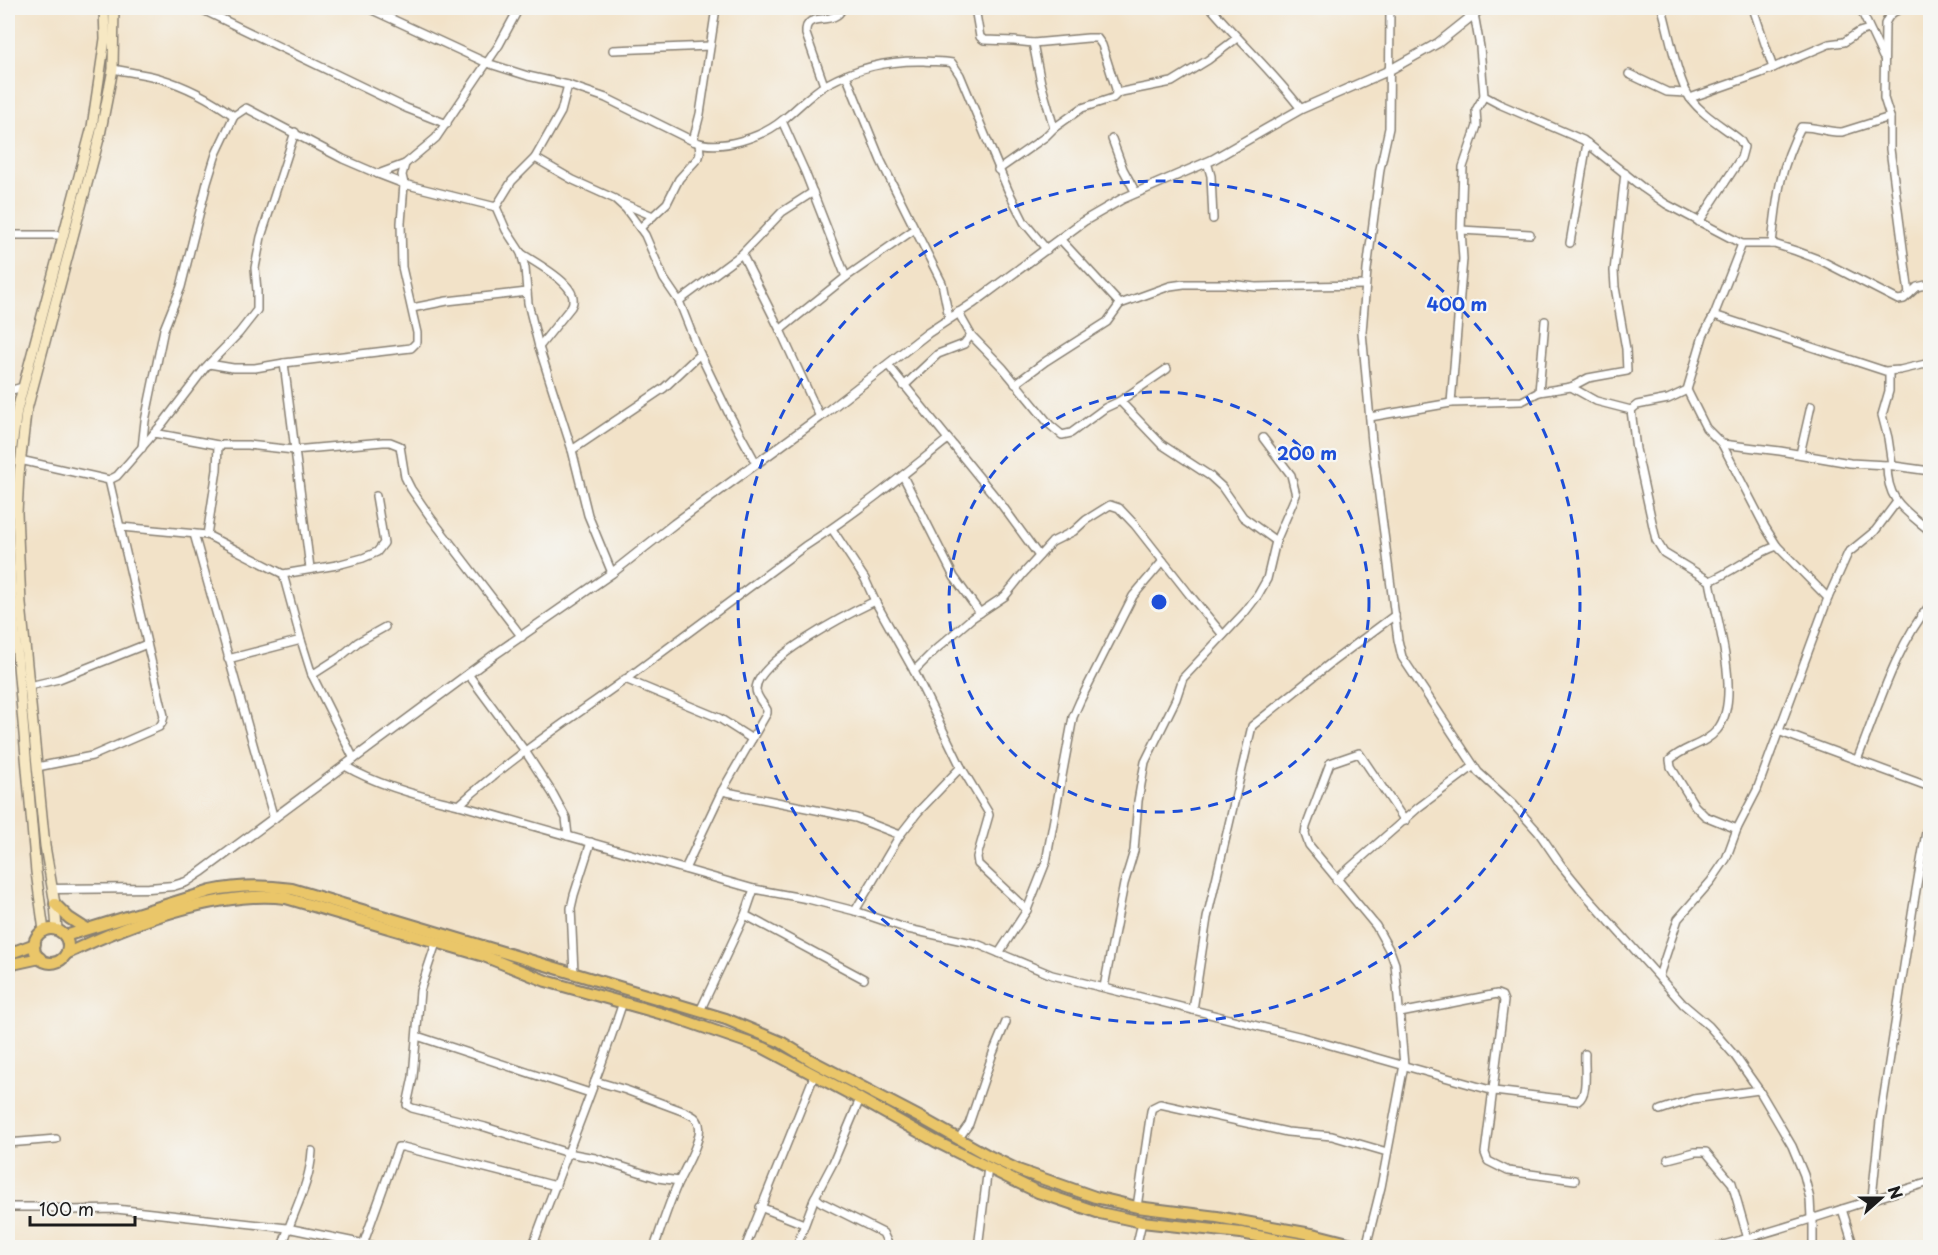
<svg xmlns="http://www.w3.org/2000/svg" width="1938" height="1255" viewBox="0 0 1938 1255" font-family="'Playpen Sans',sans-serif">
	<rect width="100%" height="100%" fill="#f6f6f2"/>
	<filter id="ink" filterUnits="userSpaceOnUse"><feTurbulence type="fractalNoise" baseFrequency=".0167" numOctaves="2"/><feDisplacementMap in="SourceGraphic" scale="12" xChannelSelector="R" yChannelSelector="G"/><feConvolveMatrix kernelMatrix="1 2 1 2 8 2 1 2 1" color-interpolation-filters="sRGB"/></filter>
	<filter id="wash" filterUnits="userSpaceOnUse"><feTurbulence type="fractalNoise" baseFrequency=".008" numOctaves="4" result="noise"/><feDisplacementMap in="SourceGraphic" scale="24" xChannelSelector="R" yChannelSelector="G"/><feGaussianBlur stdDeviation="1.35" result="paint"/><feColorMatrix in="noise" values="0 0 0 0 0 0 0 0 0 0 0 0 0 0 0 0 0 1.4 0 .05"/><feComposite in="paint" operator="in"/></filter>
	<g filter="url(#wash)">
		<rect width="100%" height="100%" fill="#f2e2c8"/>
	</g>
	<g filter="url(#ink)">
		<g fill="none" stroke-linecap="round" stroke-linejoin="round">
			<!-- minor casing -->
			<g stroke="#877f72" stroke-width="10">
				<g id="minor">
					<path d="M199,8L406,108L447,124"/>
					<path d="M368,8L487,63L528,76L568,85L606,98L693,141C720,152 763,137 784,119C798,108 811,93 827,84C858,67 888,60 924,61C933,62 943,61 952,63L960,75L1008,190L1024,222L1047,250"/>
					<path d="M975,8L980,37L984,40L1014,41L1033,43L1041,83L1054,128L1045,137L998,170"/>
					<path d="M1211,8C1240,42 1274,73 1301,109"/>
					<path d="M1390,8L1389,128L1380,169L1367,270L1362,332L1372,442L1398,640L1402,657L1478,772L1514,805L1539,833L1561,865L1583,892L1683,1004L1709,1026L1735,1056L1759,1090L1792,1146L1804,1175L1810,1199L1811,1218L1813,1216V1248"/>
					<path d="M1473,8L1480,47L1484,96L1499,104L1583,140L1643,188L1666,204L1742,244H1774L1796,251L1820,260L1898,300L1904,299L1917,287L1930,284"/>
					<path d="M1662,8C1668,28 1678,82 1690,98C1703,116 1723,126 1740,140L1744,147L1741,158L1699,222"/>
					<path d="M1753,8L1773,68"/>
					<path d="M1860,8L1883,57"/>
					<path d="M1904,8C1894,11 1889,14 1885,24L1884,98L1890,117V149L1909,294"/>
					<path d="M1033,43L1088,38H1097L1102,45L1116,89V95L1113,98L1082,108L1054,128"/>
					<path d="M613,50L710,46"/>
					<path d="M113,69C128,72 145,74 159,78C186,86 211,99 234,116L246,108L343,159L378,174L404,184L496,207"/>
					<path d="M1629,74L1667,92L1687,93"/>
					<path d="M846,75L881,161L942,283L949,318"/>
					<path d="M568,85L561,112L535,158L512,181L496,207L506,230L521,253L525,268L528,303L539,347L572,450L588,515L612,573"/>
					<path d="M824,85L806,34C804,9 835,28 842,8"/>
					<path d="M1116,93L1172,82L1208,60L1237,38"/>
					<path d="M1690,98L1761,73L1829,44L1844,42L1859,32L1869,29"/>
					<path d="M782,121L805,172L846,277"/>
					<path d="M1112,139L1123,169L1136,193"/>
					<path d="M693,141L700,114L716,8"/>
					<path d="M535,158L573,180L615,199L626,209L645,235L664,279L679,301L700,354L728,412L756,463"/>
					<path d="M1207,162L1211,176L1213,219"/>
					<path d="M378,174L405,164L436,138L499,45L519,8"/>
					<path d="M622,203L653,216"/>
					<path d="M640,228L667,203L679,179L699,157L700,153L699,143"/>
					<path d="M1461,230L1530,234"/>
					<path d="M8,235H63"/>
					<path d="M1061,240L1120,304"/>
					<path d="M1570,243L1587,143"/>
					<path d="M1772,244C1777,198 1779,169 1801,127C1815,126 1828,133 1842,132L1890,117"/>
					<path d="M521,253C535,263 584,287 571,307L539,347"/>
					<path d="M742,254L780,330L820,417"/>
					<path d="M679,301L742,254L782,212L813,192"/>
					<path d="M412,308L447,301L527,292"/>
					<path d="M958,312L971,335L1003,368L1050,425L1062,435L1071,433L1105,408L1120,401L1161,444L1210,476L1222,487L1243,517L1276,541"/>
					<path d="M1714,315L1885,371L1900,370L1930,363"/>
					<path d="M780,330L846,277L915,229"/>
					<path d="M284,363L310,568"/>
					<path d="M209,364L233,368H255L284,363L411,348L417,342V333L402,267L401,223L404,184L402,175L405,164"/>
					<path d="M888,365L1001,504L1039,556"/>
					<path d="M1889,371V391L1882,415L1888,438L1892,465"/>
					<path d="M1015,384L1046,361L1107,322L1120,304L1170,286L1184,284H1228L1256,287L1365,285"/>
					<path d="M904,386L938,354L964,344L971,335"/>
					<path d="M1571,387L1596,401L1631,410L1637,405L1668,399L1687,390L1703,336L1714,315L1742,244"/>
					<path d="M1687,390L1706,428L1722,444L1780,451L1850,463L1887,465L1930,471"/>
					<path d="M8,391L23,387"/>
					<path d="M1539,392L1545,321"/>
					<path d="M1120,401L1167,369"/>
					<path d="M1451,403L1463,259L1461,230L1463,167L1477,126L1476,110L1484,96"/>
					<path d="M1631,410L1636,449L1656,540L1664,553L1710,581C1716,618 1743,699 1717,730C1705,745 1683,747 1670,760L1671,767L1695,806L1705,816L1737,829L1726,859L1711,881L1678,919L1659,976"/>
					<path d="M1370,417L1451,403L1522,401L1539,392L1571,387L1588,378L1627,371L1626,349L1615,287L1614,271L1625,173"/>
					<path d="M154,433L218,445"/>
					<path d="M1722,444L1765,527L1777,546L1828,598"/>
					<path d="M142,448L145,421L164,329L181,287L207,183L216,154L234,116"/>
					<path d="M572,450L664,388L700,354"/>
					<path d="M1800,454L1811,406"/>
					<path d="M20,460L109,480L117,476L163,423L205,368L239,333L257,310V291L255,268L261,237L295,132"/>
					<path d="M1887,465C1887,502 1905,510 1930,531"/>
					<path d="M903,476L954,577L980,613"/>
					<path d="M121,527L207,535L283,574L337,565L363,558L377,552L384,543L376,496"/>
					<path d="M832,529L865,579L875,601L914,671L961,767L988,812L989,815L977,857L978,864L1027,910"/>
					<path d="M194,534L274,819"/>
					<path d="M207,535L217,470L218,445H248L294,450L383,442H390L400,446L405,477L411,489L431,518L522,637"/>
					<path d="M283,574L301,640L312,675L354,759"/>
					<path d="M1710,581C1734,571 1753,554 1777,546"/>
					<path d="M228,659L301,640"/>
					<path d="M914,671L935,650L972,618L1005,596L1022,575L1052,542L1074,531L1086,520L1110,505L1119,508L1135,525L1189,594L1223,635"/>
					<path d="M468,674L525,751L553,794L566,818L568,836"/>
					<path d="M312,675L340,657L358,642L385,627"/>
					<path d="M625,679L719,718L752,739"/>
					<path d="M29,686L59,679L147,644"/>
					<path d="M1778,731L1930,787"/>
					<path d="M1857,760C1877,711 1896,645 1930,605"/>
					<path d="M345,766C379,786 421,797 459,805L754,889L808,899L855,911L908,929L977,944L1052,975L1302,1037L1494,1091L1578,1101C1589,1094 1584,1067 1585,1054"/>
					<path d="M37,767L92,756L159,727L162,723L164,716L109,480"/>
					<path d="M722,791L856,818L900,835"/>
					<path d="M459,805C511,758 569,720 626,679C686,635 745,590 805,546C855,514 902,476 948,439"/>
					<path d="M1737,829L1757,790L1828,598L1848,553L1875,531L1896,503"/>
					<path d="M685,869L722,791L767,713V710C764,704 756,697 756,689C757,660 850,613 875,601"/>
					<path d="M1336,880L1419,807L1474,766"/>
					<path d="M855,911L900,835L918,812L961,767"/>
					<path d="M745,915L864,979"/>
					<path d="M436,943L420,991L413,1077L407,1105L412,1108L485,1127L568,1153L595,1158L658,1178L679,1181"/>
					<path d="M999,953L1027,910L1046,862L1073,717L1080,701L1133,596L1163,561"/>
					<path d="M574,973L571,908L574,895L591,842"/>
					<path d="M1104,987L1124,884L1134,851L1138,801L1145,762L1176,699L1183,678L1245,612L1258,595L1267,579L1276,541L1296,495L1291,475L1263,438"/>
					<path d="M1193,1010L1207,918L1252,726L1332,662L1395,615"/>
					<path d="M700,1011L745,915L754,889"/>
					<path d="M1400,1013L1497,994L1502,996L1504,1001L1485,1153L1488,1161L1508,1171L1575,1180"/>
					<path d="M417,1036L590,1093"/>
					<path d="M595,1081L626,1090L685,1112C691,1115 697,1117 699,1124C703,1138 685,1168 679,1181C669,1202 662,1226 654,1248"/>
					<path d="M1660,1110L1693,1099L1759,1090"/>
					<path d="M959,1138L969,1124L993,1053L1006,1022"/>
					<path d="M8,1143L56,1139"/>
					<path d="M1668,1159L1695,1152H1706L1732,1183L1748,1239"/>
					<path d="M815,1197L821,1202L883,1233L890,1248"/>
					<path d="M1872,1198L1880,1121L1913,908L1926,832L1930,818"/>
					<path d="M8,1207H46L71,1210L116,1209L287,1228L384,1248"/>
					<path d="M760,1207L804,1224"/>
					<path d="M1137,1207L1151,1111L1152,1108L1160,1104L1287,1132L1332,1136L1387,1152"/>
					<path d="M1842,1209L1854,1248"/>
					<path d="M364,1242L398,1147H403L556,1186"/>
					<path d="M1366,1247L1381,1187L1404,1065L1395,964L1391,953L1376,926L1309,845L1305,834L1306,827L1330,763L1359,753L1405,821"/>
					<path d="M282,1248C291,1215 310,1186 312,1151"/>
					<path d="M532,1248C562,1165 596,1085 623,1002"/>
					<path d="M745,1248L814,1076"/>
					<path d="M796,1248L815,1197L833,1163L860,1099"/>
					<path d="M978,1248L988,1167"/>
					<path d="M1136,1248L1142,1222"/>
					<path d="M1712,1248C1786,1229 1857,1203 1930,1182"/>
				</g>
			</g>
			<!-- tertiary casing -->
			<g stroke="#877f72" stroke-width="11">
				<path id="tertiary" d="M53,889L149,888L173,886L186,882L201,872L494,655L612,573L674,524L820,417L928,333L972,304L1084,221L1122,199L1212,160L1301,109L1388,71L1438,43L1482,8"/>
			</g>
			<!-- secondary casing -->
			<g stroke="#877f72" stroke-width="12">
				<g id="secondary">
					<path d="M57,930L55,904L45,846L21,604L17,513L19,474L26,413L100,135L113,69L114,8"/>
					<path d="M44,931L36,872L12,596L8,520V476L17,410L92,127L105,39L104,8"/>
				</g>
			</g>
			<!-- primary casing -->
			<g stroke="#877f72" stroke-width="14">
				<g id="primary">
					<path d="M55,904L69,918L86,929"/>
					<circle cx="51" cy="946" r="17"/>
					<path d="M65,936L211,891C238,885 264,885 292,889L726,1019L781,1042L812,1061L923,1119L989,1156L1018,1170L1095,1197L1137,1207L1217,1217L1317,1235L1368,1248"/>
					<path d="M8,954L35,944"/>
					<path d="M66,954C129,924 215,890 286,898L484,956L546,981L677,1018L764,1048L860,1099L935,1141L1013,1180L1038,1192L1100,1213L1142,1222L1241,1233L1324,1248"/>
					<path d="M8,965L40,958"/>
				</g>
			</g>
			<!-- minor -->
			<use href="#minor" stroke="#fff" stroke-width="7"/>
			<!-- tertiary -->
			<use href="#tertiary" stroke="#fff" stroke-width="8"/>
			<!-- secondary -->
			<use href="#secondary" stroke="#f7e8c3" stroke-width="9"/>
			<!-- primary -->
			<use href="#primary" stroke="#eac669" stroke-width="10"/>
		</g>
	</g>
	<!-- distance rings -->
	<g fill="none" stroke="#1d4ed8" stroke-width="3" stroke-dasharray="10 8">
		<circle cx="1159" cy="602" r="210"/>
		<circle cx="1159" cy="602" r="421"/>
	</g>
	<circle cx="1159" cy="602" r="9" fill="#1d4ed8" stroke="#f6f6f2" stroke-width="3"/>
	<g font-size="18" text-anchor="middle" font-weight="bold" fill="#1d4ed8" stroke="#f6f6f2" stroke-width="4.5" stroke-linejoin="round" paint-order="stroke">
		<text x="1457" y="311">400 m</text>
		<text x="1307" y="460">200 m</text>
	</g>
	<!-- margin -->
	<rect width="1938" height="1255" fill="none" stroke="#f6f6f2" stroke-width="30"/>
	<!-- north arrow -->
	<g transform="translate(1881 1198) rotate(69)" stroke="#f6f6f2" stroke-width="4.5" paint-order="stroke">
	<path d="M0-4.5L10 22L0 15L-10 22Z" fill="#1c1c1c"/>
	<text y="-9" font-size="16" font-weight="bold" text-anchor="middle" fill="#1c1c1c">N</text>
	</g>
	<!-- scale -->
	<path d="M30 1216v9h105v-9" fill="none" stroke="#1c1c1c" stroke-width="3"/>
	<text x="39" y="1216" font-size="18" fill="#1c1c1c" stroke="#f6f6f2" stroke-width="4.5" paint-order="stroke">100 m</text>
</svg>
